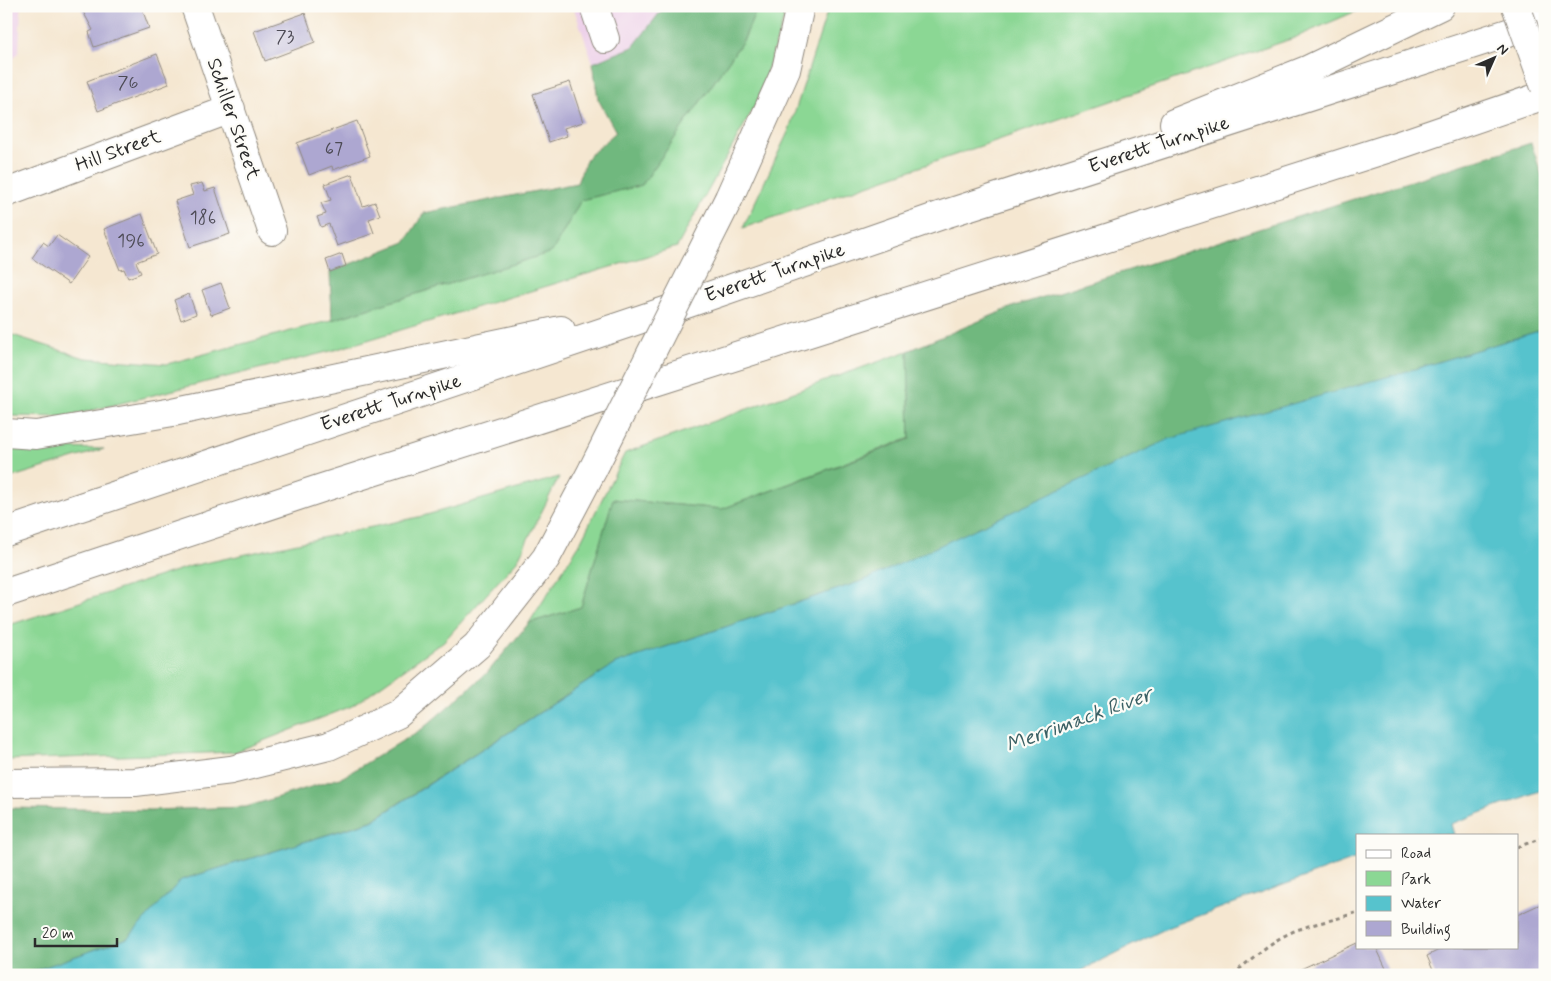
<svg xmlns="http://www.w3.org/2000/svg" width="1551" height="981" viewBox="0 0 1551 981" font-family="Mynerve,sans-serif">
	<rect width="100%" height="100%" fill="#fdfcf7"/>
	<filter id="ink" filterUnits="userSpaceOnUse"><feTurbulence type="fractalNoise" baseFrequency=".02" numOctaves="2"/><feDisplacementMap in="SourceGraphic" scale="10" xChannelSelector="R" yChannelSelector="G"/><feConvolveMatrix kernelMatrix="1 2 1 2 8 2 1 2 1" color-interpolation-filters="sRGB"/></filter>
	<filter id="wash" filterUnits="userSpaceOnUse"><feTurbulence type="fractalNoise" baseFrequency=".0096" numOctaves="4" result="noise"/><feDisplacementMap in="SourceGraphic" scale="20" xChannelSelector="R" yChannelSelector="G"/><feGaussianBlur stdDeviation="1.12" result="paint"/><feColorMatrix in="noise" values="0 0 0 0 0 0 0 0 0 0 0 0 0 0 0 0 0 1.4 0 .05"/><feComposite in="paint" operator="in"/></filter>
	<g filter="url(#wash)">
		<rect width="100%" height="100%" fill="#f5e7d1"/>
		<!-- built -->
		<g fill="#edd0e9">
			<path d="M6,6H21L19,51L6,70Z"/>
			<path d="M573,6H665L633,47L593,63Z"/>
		</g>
		<!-- green -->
		<g fill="#8bd794" stroke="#5b8160">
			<path d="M758,6H778L777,9L785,15L757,102L677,247L331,351L65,417L6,416V333L85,358L167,364L332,320L551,252L581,200L642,185L744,39Z"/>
			<path d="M829,6H1368L1294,38L743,228L789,130Z"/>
			<path d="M908,351L910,438L722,509L613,499L581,607L529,623L579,545L625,453Z"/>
			<path d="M6,447L104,449L6,479Z"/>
			<path d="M559,477L517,561L444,641L352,706L235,752L6,760V626L191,566L423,516Z"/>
		</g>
		<!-- forest -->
		<g fill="#70b87e" stroke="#4e7254">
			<path d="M665,6H758L744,39L642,185L581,200L552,252L332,320L330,272L405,242L424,213L577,183L587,158L616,132L598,99L593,63L633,47Z"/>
			<path d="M1531,143L1545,185V329L1419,368L865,580L615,664L371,821L181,880L128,938L22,975H6V808L151,810L246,807L343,777L422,729L487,673L529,623L581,607L613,499L722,509L910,439L908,351L1015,306Z"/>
		</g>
		<!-- water -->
		<path fill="#56c3cd" stroke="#40777c" d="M1545,329V789L1451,824L1454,835H1357V858L1169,927L1072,975H22L128,938L181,880L372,821L615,664L865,580L1169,439L1418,368Z"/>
		<g id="blocks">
			<!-- building -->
			<g fill="#ada7d1">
				<path d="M80,6H141L149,28L94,47L89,32L93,30Z"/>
				<path d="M305,13L315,42L265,61L254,31Z"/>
				<path d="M157,54L169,84L98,111L87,81Z"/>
				<path d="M570,82L583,122L564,128L567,136L549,142L533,94Z"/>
				<path d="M357,121L370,156L333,170L332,166L309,175L297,143Z"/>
				<path d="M352,174L363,206L375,202L380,215L369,219L374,233L337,246L329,224L321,227L317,217L326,214L321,203L331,200L325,184Z"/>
				<path d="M202,183L205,191L215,188L230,234L190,247L175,201L193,195L190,186Z"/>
				<path d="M142,214L157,254L136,262L141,273L128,278L124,269L120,270L104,229Z"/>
				<path d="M57,235L88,257L69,284L32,258L43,242L49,246Z"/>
				<path d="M342,254L346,266L330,272L326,260Z"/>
				<path d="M221,283L230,308L211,315L202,290Z"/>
				<path d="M189,294L196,314L181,320L174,300Z"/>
				<path d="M1545,902V975H1435L1427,956L1445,947H1517V915Z"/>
				<path d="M1357,943V947H1376L1389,975H1288Z"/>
			</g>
		</g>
	</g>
	<g filter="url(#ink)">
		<use href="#blocks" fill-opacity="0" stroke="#90897e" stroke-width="1"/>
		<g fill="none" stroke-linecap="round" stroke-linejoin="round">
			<!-- minor casing -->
			<g stroke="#90897e" stroke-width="30">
				<g id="minor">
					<path d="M195,6L272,231"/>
					<path d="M594,6L605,39"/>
					<path d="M6,193L231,109"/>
				</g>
			</g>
			<!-- highway casing -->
			<g stroke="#90897e" stroke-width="30">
				<g id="highway">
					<path d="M1174,123L1307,70L1440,6"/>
					<path d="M729,198L786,70L800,6"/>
					<path d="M6,433L36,435L173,412L561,330"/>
					<path d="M6,532L689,303L942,215L1545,21"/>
					<path d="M6,593L322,488L1402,144L1545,95"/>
					<path d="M6,783L135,782L231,770L329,746L398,714L477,646L546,558L593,469"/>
				</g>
			</g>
			<!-- path -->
			<g stroke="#90897e" stroke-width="3" stroke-dasharray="4 4" stroke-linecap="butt">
				<path d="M1517,847L1545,837"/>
				<path d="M1233,975C1252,958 1273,939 1297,930C1317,922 1338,920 1357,912"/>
			</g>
			<!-- minor -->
			<use href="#minor" stroke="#fff" stroke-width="28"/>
			<!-- highway -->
			<use href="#highway" stroke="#fff" stroke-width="28"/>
			<!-- major-bridge casing -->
			<g stroke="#90897e" stroke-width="30" stroke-linecap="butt">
				<path id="major-bridge" d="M1516,6L1545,87"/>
			</g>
			<!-- highway-bridge casing -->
			<g stroke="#90897e" stroke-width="30" stroke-linecap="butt">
				<path id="highway-bridge" d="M593,469L729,198"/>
			</g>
			<!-- major-bridge -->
			<use href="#major-bridge" stroke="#fff" stroke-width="28"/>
			<!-- highway-bridge -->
			<use href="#highway-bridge" stroke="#fff" stroke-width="28"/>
		</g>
	</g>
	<g text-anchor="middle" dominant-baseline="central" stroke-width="4.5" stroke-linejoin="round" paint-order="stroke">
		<!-- number labels -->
		<g font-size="18" fill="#4c4a54">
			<text x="285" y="37">73</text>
			<text x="128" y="83">76</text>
			<text x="334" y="149">67</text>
			<text x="203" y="218">186</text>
			<text x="131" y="241">196</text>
		</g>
		<!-- street labels -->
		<g font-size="20" fill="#2b2b2b" stroke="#fdfcf7">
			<text transform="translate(233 119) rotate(71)">Schiller Street</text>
			<text transform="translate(1159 145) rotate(-18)">Everett Turnpike</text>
			<text transform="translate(118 151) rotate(-20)">Hill Street</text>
			<text transform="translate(775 273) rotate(-19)">Everett Turnpike</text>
			<text transform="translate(391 403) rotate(-18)">Everett Turnpike</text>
		</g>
		<!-- water labels -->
		<g font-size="21" font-style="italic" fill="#3a6064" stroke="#fdfcf7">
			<text transform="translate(1079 720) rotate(-20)">Merrimack River</text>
		</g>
	</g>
	<!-- margin -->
	<rect width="1551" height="981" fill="none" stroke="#fdfcf7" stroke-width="25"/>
	<!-- legend -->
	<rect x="1356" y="834" width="162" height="115" fill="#fdfcf7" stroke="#a9a8a5"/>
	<rect x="1366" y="850" width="25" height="8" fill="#ffffff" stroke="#a9a8a5"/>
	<text x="1401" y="858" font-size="15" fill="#2b2b2b">Road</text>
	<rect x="1366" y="871" width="25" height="15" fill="#8bd794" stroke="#a9a8a5"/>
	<text x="1401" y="884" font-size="15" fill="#2b2b2b">Park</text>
	<rect x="1366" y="896" width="25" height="15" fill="#56c3cd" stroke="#a9a8a5"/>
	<text x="1401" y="908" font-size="15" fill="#2b2b2b">Water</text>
	<rect x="1366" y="921" width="25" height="15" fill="#ada7d1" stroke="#a9a8a5"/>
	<text x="1401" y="934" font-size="15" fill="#2b2b2b">Building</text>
	<!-- north arrow -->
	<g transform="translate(1494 58) rotate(45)" stroke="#fdfcf7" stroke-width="4" paint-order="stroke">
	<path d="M0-4L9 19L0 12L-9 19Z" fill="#2b2b2b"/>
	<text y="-8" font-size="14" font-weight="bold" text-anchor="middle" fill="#2b2b2b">N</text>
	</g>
	<!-- scale -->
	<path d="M35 938v8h82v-8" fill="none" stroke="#2b2b2b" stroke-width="2.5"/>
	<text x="42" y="938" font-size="15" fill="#2b2b2b" stroke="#fdfcf7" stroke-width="4" paint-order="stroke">20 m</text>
</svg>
